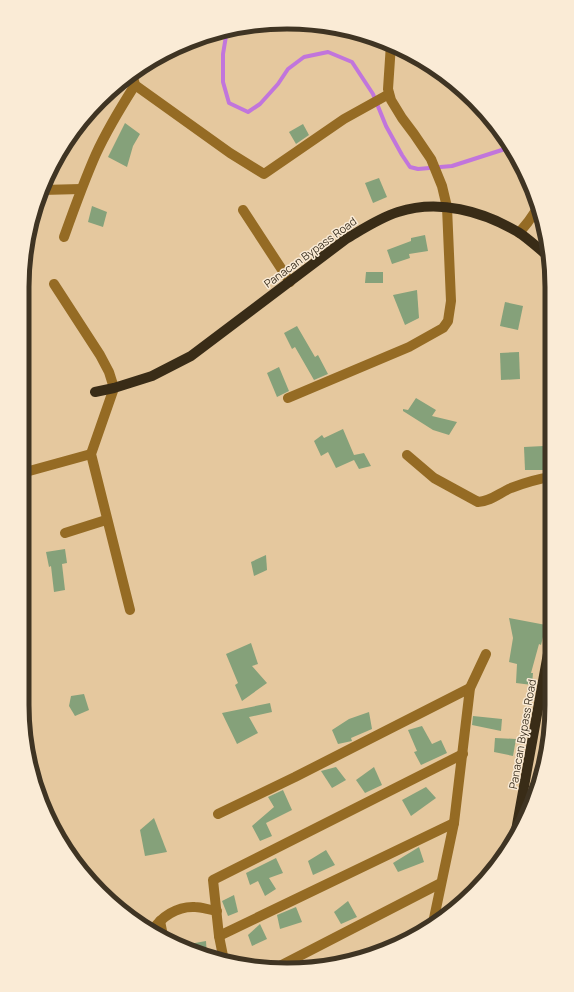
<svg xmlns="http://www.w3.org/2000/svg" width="574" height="992" viewBox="0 0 574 992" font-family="Manrope,sans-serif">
	<rect width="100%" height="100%" fill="#e5c89e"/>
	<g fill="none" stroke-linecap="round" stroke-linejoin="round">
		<!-- stream -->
		<path stroke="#c175dc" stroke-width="4" d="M227,30L223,54V82L229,103L248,112L260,104L278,84L288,69L304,57L328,52L352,62L373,94L386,126L402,155L410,167L418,169L452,166L505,149L510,146"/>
	</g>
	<!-- building -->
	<g fill="#85a17a">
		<path d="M125,123L140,134L133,146L127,167L108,157Z"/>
		<path d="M303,124L309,135L296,144L289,132Z"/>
		<path d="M379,178L387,197L373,203L365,183Z"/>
		<path d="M92,206L107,212L103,227L88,222Z"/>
		<path d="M425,235L428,251L409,254L410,258L392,264L387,250L411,241V238Z"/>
		<path d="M366,272H383V283H365Z"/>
		<path d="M417,290L419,318L405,325L393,295Z"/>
		<path d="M505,302L523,306L518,330L500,326Z"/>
		<path d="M297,326L315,357L318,355L328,374L314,380L295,347L292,349L284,333Z"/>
		<path d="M519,352L520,379L501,380L500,353Z"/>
		<path d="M279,367L289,391L277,397L267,373Z"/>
		<path d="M416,398L436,410L432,416L457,422L449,435L433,430L403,411V409L408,410Z"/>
		<path d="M343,429L354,455L364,453L371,466L359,469L354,460L336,468L328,452L321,456L314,441L322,435L324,438Z"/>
		<path d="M544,446L545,470H525L524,447Z"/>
		<path d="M65,549L67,563L62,564L65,590L54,592L51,566L49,567L46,552Z"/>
		<path d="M266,555L267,570L254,576L251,562Z"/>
		<path d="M509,618L546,625L541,645L539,644L531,673H533L532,685L516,683L517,664L509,662L513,638Z"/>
		<path d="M251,643L258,664L252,666L267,683L242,701L235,685L238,683L226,654Z"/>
		<path d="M84,694L89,710L75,716L69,706L71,696Z"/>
		<path d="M270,703L272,712L249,717L258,733L237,744L222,713Z"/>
		<path d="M369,712L372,729L351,738L352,741L338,744L332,730L349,719Z"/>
		<path d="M473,716L502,719L501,731L472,725Z"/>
		<path d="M422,726L432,744L441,740L447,753L421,765L414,752L417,751L408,730Z"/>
		<path d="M495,738L516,739L513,756L494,752Z"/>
		<path d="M336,767L346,780L332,788L321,771Z"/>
		<path d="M374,767L382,785L365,793L356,780Z"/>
		<path d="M426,787L436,798L411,816L402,800Z"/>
		<path d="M283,790L292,810L266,823L272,836L260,841L252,826L274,807L268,797Z"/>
		<path d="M154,818L167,852L145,856L140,830Z"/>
		<path d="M419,847L424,862L398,872L393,863Z"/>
		<path d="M326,850L335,865L313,875L308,861Z"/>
		<path d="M276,858L283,873L269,878L276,889L265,896L258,881L250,885L246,873Z"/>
		<path d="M234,895L238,912L228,916L222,901Z"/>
		<path d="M348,901L357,917L341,924L334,912Z"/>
		<path d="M296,907L302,922L280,929L277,915Z"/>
		<path d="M260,924L267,939L252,946L248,935Z"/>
		<path d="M206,941L207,956L184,945Z"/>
	</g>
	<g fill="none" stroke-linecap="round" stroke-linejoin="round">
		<!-- minor -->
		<g stroke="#956b24" stroke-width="10">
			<path d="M132,73L135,85L230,153L264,174L344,119L389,94"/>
			<path d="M42,190L81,189"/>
			<path d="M243,210L290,282"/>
			<path d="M519,233L528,222L539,206"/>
			<path d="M64,237C74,209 84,181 96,154C107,130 121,107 135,85"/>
			<path d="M54,284L100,355L109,372L114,388L91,454L130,610"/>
			<path d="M288,398L409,347L443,328L448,321L451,301L447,207L442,186L431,159L414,134L402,118L391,100L388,89L391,44"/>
			<path d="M407,455L434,478L478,502C492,501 499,493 511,488C524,483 537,479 551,477"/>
			<path d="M22,473L91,454"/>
			<path d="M65,533L106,520"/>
			<path d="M218,814L295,777L470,688"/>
			<path d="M160,921L163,936"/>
			<path d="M433,923L454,823L470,688L486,654"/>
			<path d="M152,931C161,917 177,906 195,907C202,907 209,910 217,911"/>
			<path d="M219,936L454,823"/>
			<path d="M224,961L219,936L213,880L463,754"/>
			<path d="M278,967L441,883"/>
		</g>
		<!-- major -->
		<g stroke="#392c17" stroke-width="10">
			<path d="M95,392L114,388L152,376L191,356L346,239C363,229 379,218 398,212C439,199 482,211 518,232C529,239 539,249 549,257"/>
			<path d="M515,836L551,637"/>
		</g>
	</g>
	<g text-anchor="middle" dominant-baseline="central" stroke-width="3" stroke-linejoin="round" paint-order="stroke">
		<!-- street labels -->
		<g font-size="11" fill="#3f3423" stroke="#faebd6">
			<text transform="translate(310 252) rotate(-36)">Panacan Bypass Road</text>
			<text transform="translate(522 734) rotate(-80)">Panacan Bypass Road</text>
		</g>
	</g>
	<!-- crop -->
	<path d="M0 0H574V992H0ZM287 29H287A258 258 0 0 1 545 287V705A258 258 0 0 1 287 963H287A258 258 0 0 1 29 705V287A258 258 0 0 1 287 29Z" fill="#faebd6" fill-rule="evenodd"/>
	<path fill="none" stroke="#3f3423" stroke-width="5" d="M287 29H287A258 258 0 0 1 545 287V705A258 258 0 0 1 287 963H287A258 258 0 0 1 29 705V287A258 258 0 0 1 287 29Z"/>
</svg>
